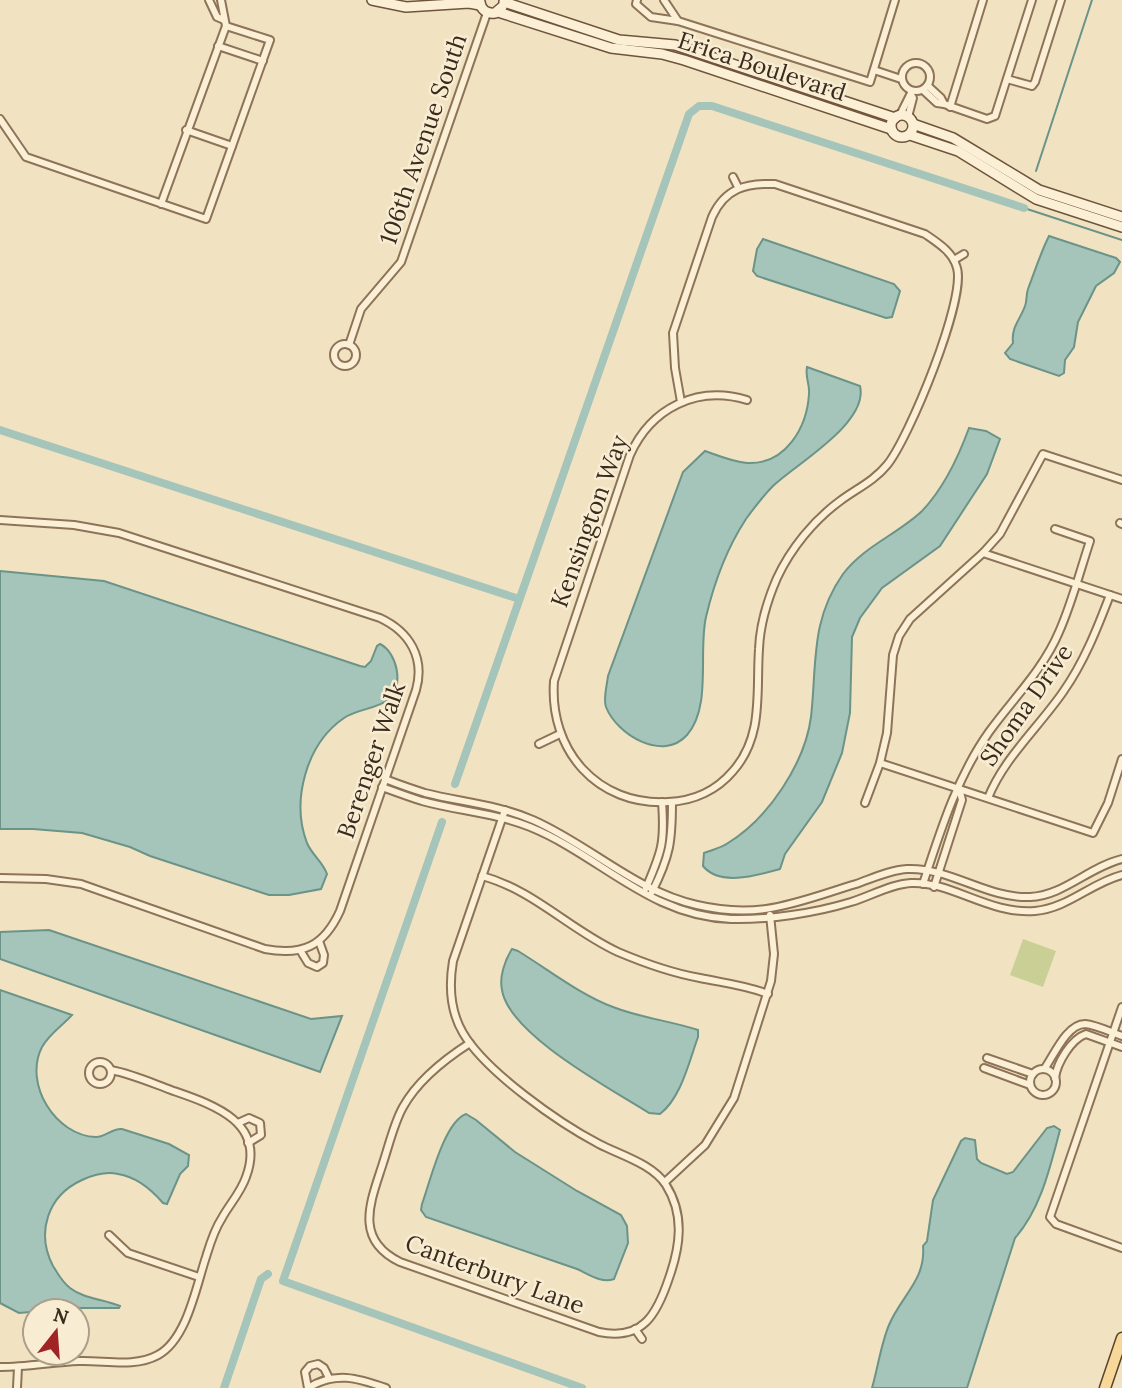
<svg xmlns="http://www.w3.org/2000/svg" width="1122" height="1388" viewBox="0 0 1122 1388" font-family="Lora,serif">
	<rect width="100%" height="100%" fill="#f1e3c2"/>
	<!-- green -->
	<path fill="#cad095" d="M1023,939L1056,951L1043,987L1010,975Z"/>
	<!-- water -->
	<g fill="#a5c4ba" stroke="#6b9388" stroke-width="2">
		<path d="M1049,236L1116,258L1120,262L1114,273L1096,286L1078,322L1074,347L1065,360L1064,373L1059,376L1010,359L1005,353L1013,343C1011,327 1020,320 1025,306C1027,301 1026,295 1028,289C1035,271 1040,254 1049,236Z"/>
		<path d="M763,239L894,284L900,291L892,317L886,318L757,276L753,271L757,249Z"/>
		<path d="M807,367L860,386C869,423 796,464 773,486C764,495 754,508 746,519C727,548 714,583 706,617C698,651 712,707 687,735C663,762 617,735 606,707C603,699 607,685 608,676L683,472L705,451C719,456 733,462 747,463C786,465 807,427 809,394C810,384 805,378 807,367Z"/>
		<path d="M969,428L986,431L1000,439L987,474L940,546L882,588L860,618L852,637L850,713L842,753L822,802L785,854L780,869C758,875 720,887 703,866L704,853C712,850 721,848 728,843C768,819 805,763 811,717C817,664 810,621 843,574C864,546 898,534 922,511C944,488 958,458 969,428Z"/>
		<path d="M0,571L104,581L360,666L365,667L371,661L377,646L380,644C397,652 405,687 388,700C376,709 357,709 344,718C306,744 291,801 307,843C312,855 323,862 327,874L321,889L289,895H269L150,856L130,847L82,833L33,829H0Z"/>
		<path d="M49,930L311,1019L342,1016L320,1072L0,959V932Z"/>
		<path d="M512,949L518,951C549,970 579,994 613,1007C641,1018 671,1021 698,1030V1037C689,1062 681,1098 660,1114L649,1113C613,1090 509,1035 502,990C499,977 505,960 512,949Z"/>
		<path d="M0,990L72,1015C62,1026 49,1034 42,1047C23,1084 56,1136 96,1137C106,1137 112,1128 122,1129L169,1144L189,1155L188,1166L180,1174L167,1204L163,1203C151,1189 137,1177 118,1174C105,1171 93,1175 82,1180C47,1196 36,1233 53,1266C58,1274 62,1282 70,1288C84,1299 104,1299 120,1306L119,1308H76L19,1313L0,1303Z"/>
		<path d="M466,1114L476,1120L515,1152L577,1191L621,1215L627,1226L628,1243L614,1279C602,1284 588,1274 577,1269L426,1217L421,1210L422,1204C430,1182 444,1122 466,1114Z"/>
		<path d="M1054,1126L1060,1130C1050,1167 1041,1209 1015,1238L967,1388H872C878,1367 881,1344 889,1325C901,1296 926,1280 923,1246L927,1241L933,1200L961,1141L965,1138L975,1140L977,1159L981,1163L1007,1174L1013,1172L1047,1128Z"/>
	</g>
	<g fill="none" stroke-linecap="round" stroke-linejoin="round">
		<!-- stream -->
		<g stroke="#6b9388" stroke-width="2">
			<path d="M1036,171L1092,0"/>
			<path d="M1024,208L1122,240"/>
		</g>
		<!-- canal -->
		<g stroke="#a5c4ba" stroke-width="8">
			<path d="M0,430L519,599"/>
			<path d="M455,784L689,114L699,106H712L1024,208"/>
			<path d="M442,822L283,1281L582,1388"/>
			<path d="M224,1388L261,1279L268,1274"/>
		</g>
		<!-- street casing -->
		<g stroke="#8d7358" stroke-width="10">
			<g id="street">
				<path d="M209,0L217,17L224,20"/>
				<path d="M221,0L226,26"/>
				<path d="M637,0L636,4L651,17L678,21L870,82L895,0"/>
				<path d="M664,0L678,21"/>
				<path d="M218,46L263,61"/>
				<circle cx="916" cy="77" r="14"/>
				<path d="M874,70L901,79"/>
				<path d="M1007,79L1032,86L1035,82L1061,0"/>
				<path d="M923,90L937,103L944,104L941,98L928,86"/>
				<path d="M944,104L987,119L995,116L1032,0"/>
				<path d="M950,107L983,0"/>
				<path d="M900,115L912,91"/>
				<path d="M908,117L913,98L911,95"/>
				<path d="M0,119L26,157L206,219L270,40L226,26L161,204"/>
				<path d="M186,130L232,146"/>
				<path d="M733,177L738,187"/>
				<path d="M954,260L964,254"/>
				<circle cx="345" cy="355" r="11"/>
				<path d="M349,345L361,309L401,262L487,13"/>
				<path d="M681,402L675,368L673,333L712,217C725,188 746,183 775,184L925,234C938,243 953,252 957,268C966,300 909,438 887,465C874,481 856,489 840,501C814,520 791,548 777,578C767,601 760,624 759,649C756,692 764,736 733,771C717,790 694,801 668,802C597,806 549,750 554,681L630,455C651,408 697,385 747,400"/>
				<path d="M0,520L74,525L119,533L380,618C410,632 425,658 416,690L340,911C324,946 303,956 265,949L81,884L46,879L0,878"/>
				<path d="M1120,523L1122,524"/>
				<path d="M983,553L1122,599"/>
				<path d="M539,744L560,734"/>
				<path d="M880,763L1093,833L1108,803L1122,759"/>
				<path d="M385,779C398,784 412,789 425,793C461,802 499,805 533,820C590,845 635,891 697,905C761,920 796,902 856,884C873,878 890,870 907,869C950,867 987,899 1030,897C1063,896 1089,867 1122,859"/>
				<path d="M382,787C396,792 409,797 422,801C458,811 496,813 530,827C601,856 649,916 731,919C769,920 815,913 851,902C871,896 891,884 911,883C951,881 990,915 1035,911C1068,908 1091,883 1122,875"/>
				<path d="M988,798C1004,758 1038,728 1063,692C1084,662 1097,629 1110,595"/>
				<path d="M865,803L880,763L887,733L893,655L899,636L910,619L983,553L1000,534L1043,454L1122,480"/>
				<path d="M482,876C534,890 570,930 618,952C644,963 672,973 700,978C724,983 745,985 768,994"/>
				<path d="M923,884C940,832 957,777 989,732C1012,700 1043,670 1059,632C1072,603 1080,571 1090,541L1055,529"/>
				<path d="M934,887L962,800L959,788"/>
				<path d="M646,888C662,851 665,842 662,802"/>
				<path d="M652,892C670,856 672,842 672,802"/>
				<path d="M300,950L308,963L317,967L323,963L324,955L319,941"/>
				<path d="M1122,1007L1050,1217L1056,1224L1122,1248"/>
				<path d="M470,1043C445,1059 418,1080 403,1107C394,1123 389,1145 383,1163C371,1201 353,1239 400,1262L599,1332C643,1341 657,1314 669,1278C680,1247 685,1215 666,1185C653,1164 620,1155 599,1144C559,1123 486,1072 463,1033C450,1011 449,985 453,961L505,810"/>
				<path d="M987,1058L1033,1074"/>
				<circle cx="100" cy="1073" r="11"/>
				<path d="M984,1068L1030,1085"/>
				<path d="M1045,1068C1054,1055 1067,1024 1085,1024C1096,1025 1111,1032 1122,1036"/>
				<circle cx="1043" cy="1082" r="13"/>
				<path d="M1055,1078C1057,1063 1071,1039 1086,1034L1122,1047"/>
				<path d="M238,1123L249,1118L260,1123L261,1135L248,1143"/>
				<path d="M665,1182L705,1145L734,1098L771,981L774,954L770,915"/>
				<path d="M109,1235L128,1253L199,1277"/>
				<path d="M635,1329L642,1339"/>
				<path d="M0,1367C27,1367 53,1362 79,1361C105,1360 134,1368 158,1355C187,1339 196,1287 206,1257C210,1244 214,1230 222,1218C229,1205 241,1192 246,1177C267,1121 211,1104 171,1090C152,1083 132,1074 111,1070"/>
				<path d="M329,1378L324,1368L318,1364L310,1366L305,1372L308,1388C335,1371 358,1378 386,1388"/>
				<path d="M17,1388L18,1367"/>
			</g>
		</g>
		<!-- secondary casing -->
		<g stroke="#6f543b" stroke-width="12">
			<g id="secondary">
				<path d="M372,0L406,7L469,3L480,5"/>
				<path d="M480,2C481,10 487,14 495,13L502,7"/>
				<path d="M504,2L619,40L675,45L895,118"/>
				<path d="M498,12L611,48L662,54L684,60L891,129"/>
				<circle cx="902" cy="126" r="11"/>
				<path d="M913,124L953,138L1039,190L1122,217"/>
				<path d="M910,135L958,151L1036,199L1122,227"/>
			</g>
		</g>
		<!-- primary casing -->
		<g stroke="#5a412c" stroke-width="13">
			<path id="primary" d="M1105,1388L1122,1338"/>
		</g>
		<!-- street -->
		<use href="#street" stroke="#fbf0d6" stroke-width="6"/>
		<!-- secondary -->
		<use href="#secondary" stroke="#fbf0d6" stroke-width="9"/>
		<!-- primary -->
		<use href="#primary" stroke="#f7d898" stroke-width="10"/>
	</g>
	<g text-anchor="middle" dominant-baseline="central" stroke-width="5" stroke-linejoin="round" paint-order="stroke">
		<!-- street labels -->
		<g font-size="24" fill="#3b2b1d" stroke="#f8edd3">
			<text transform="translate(762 66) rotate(18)">Erica Boulevard</text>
			<text transform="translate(423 139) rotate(-71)">106th Avenue South</text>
			<text transform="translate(589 521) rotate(-70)">Kensington Way</text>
			<text transform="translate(1026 705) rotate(-55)">Shoma Drive</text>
			<text transform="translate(371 760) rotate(-71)">Berenger Walk</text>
			<text transform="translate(495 1274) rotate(20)">Canterbury Lane</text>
		</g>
	</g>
	<!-- north arrow -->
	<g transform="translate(56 1332) rotate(17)"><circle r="33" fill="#f8edd3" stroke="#ac9f8a" stroke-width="2"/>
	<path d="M0-5L12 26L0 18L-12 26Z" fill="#a02326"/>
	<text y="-10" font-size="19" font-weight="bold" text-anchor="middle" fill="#3b2b1d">N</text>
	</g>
</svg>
